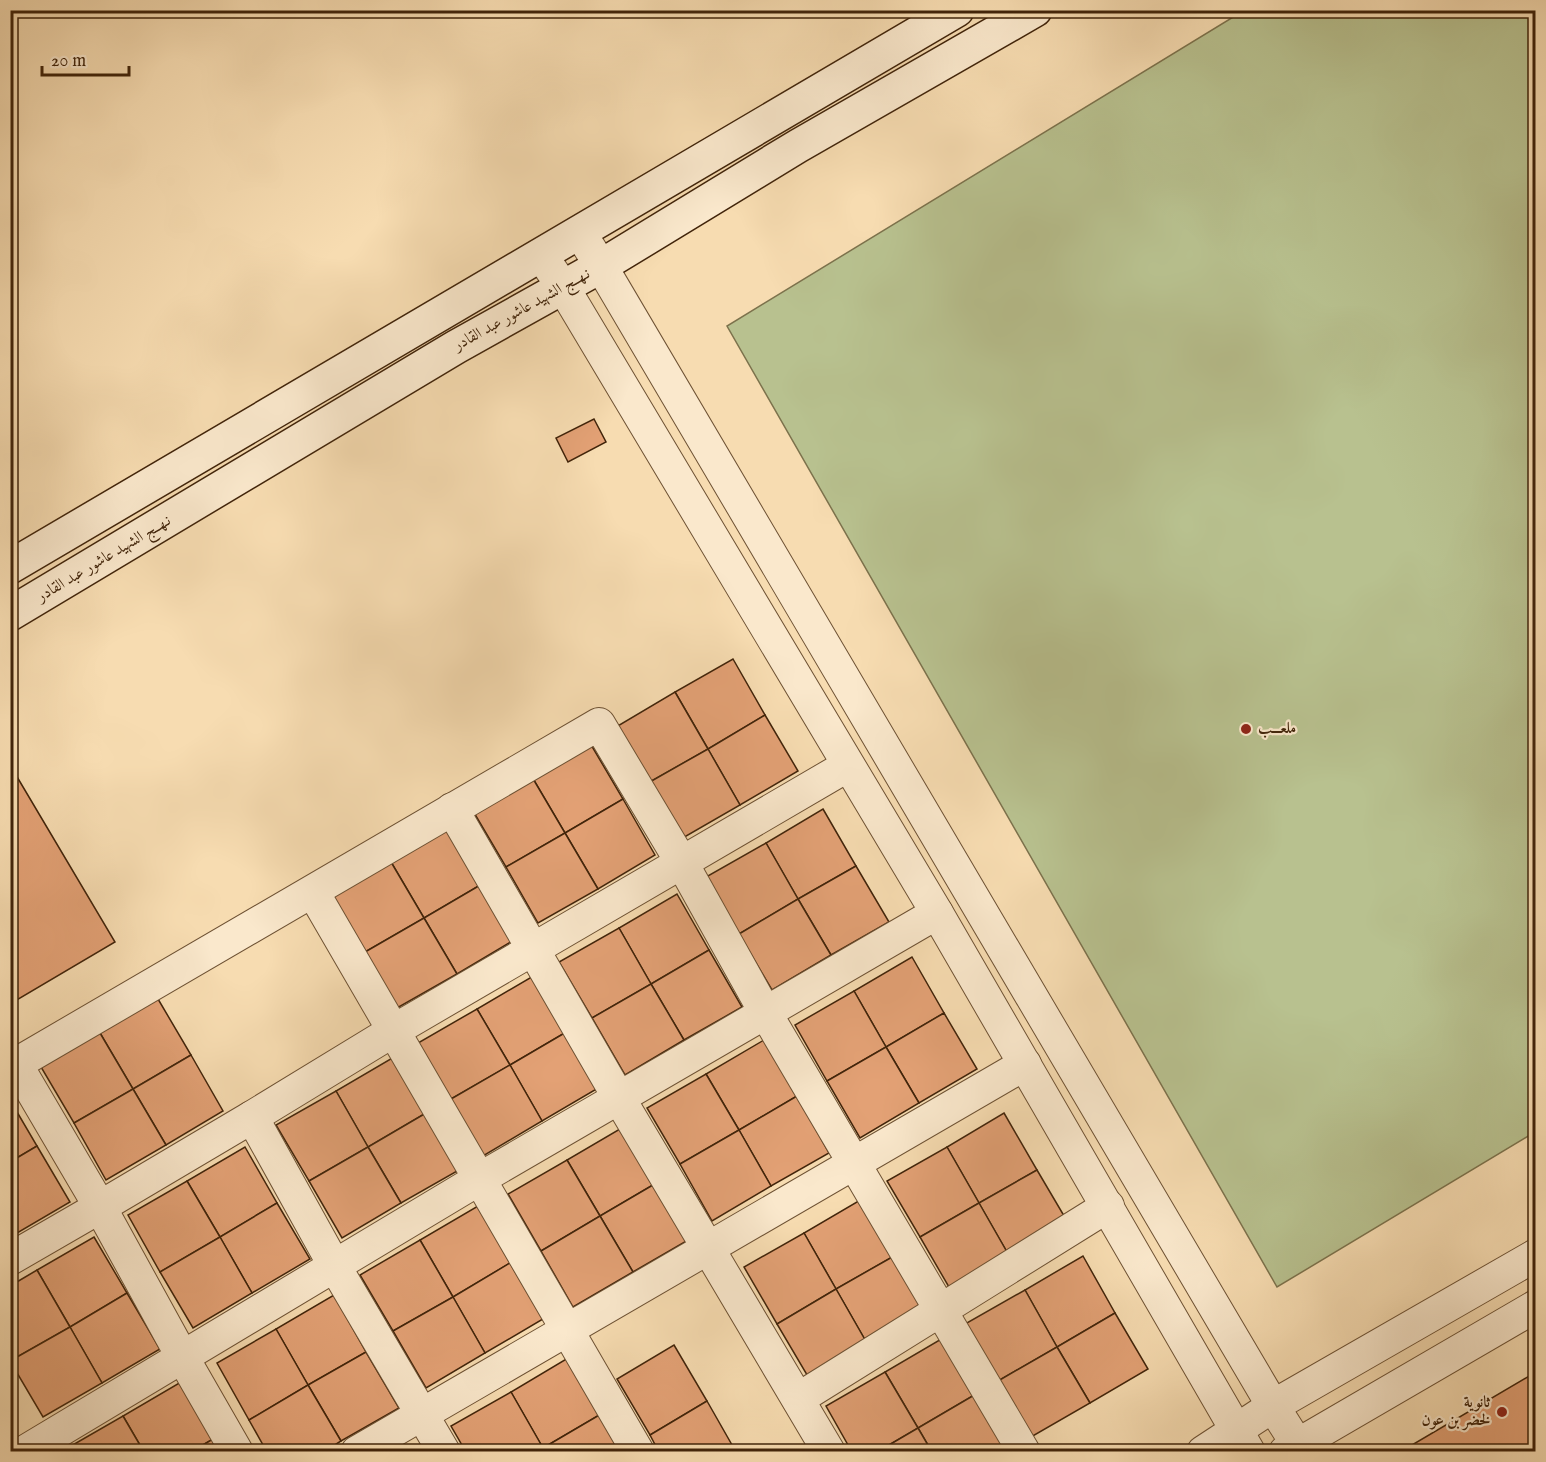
<svg xmlns="http://www.w3.org/2000/svg" width="1546" height="1462" viewBox="0 0 1546 1462" font-family="'IM FELL English',Amiri,serif">
	<rect width="100%" height="100%" fill="#f7dcb1"/>
	<filter id="stains"><feTurbulence type="fractalNoise" baseFrequency=".00333" numOctaves="4"/><feColorMatrix values="0 0 0 0 .2 0 0 0 0 .09 0 0 0 0 .02 0 0 0 .5 -.17"/></filter>
	<radialGradient id="worn" r=".72"><stop offset=".6" stop-color="#630" stop-opacity="0"/><stop offset="1" stop-color="#630" stop-opacity=".3"/></radialGradient>
	<!-- green -->
	<path fill="#b8c18f" stroke="#7c724c" stroke-width="1.5" d="M1243,11H1536L1535,1132L1277,1287L727,326Z"/>
	<!-- building -->
	<g fill="#e3a175" stroke="#41240a" stroke-width="1.5">
		<path d="M594,419L606,442L568,462L556,438Z"/>
		<path d="M733,659L765,715L708,749L675,692Z"/>
		<path d="M675,692L708,749L648,783L616,727Z"/>
		<path d="M765,715L798,771L740,805L708,749Z"/>
		<path d="M590,743L623,799L565,833L532,777Z"/>
		<path d="M708,749L740,805L681,839L648,783Z"/>
		<path d="M10,765L115,942L10,1004Z"/>
		<path d="M532,777L565,833L506,867L473,811Z"/>
		<path d="M623,799L655,855L598,889L565,833Z"/>
		<path d="M823,809L856,866L798,899L766,843Z"/>
		<path d="M449,828L482,884L424,918L391,862Z"/>
		<path d="M565,833L598,889L538,923L506,867Z"/>
		<path d="M766,843L798,899L739,934L706,877Z"/>
		<path d="M391,862L424,918L365,952L333,896Z"/>
		<path d="M856,866L889,922L831,955L798,899Z"/>
		<path d="M482,884L514,940L457,974L424,918Z"/>
		<path d="M677,894L709,950L651,984L619,928Z"/>
		<path d="M798,899L831,955L772,990L739,934Z"/>
		<path d="M424,918L457,974L397,1008L365,952Z"/>
		<path d="M619,928L651,984L592,1018L559,962Z"/>
		<path d="M709,950L742,1007L684,1040L651,984Z"/>
		<path d="M912,957L944,1013L886,1047L854,991Z"/>
		<path d="M535,975L568,1031L510,1065L477,1009Z"/>
		<path d="M651,984L684,1040L625,1075L592,1018Z"/>
		<path d="M854,991L886,1047L827,1081L795,1025Z"/>
		<path d="M158,999L191,1055L133,1089L100,1033Z"/>
		<path d="M477,1009L510,1065L451,1099L418,1043Z"/>
		<path d="M944,1013L977,1069L919,1103L886,1047Z"/>
		<path d="M568,1031L600,1087L542,1121L510,1065Z"/>
		<path d="M100,1033L133,1089L74,1123L41,1067Z"/>
		<path d="M764,1040L797,1096L739,1130L706,1074Z"/>
		<path d="M886,1047L919,1103L860,1138L827,1081Z"/>
		<path d="M191,1055L223,1111L166,1145L133,1089Z"/>
		<path d="M394,1057L426,1113L368,1147L336,1091Z"/>
		<path d="M510,1065L542,1121L483,1156L451,1099Z"/>
		<path d="M706,1074L739,1130L680,1164L647,1108Z"/>
		<path d="M133,1089L166,1145L106,1180L74,1123Z"/>
		<path d="M336,1091L368,1147L309,1181L276,1125Z"/>
		<path d="M797,1096L829,1153L771,1186L739,1130Z"/>
		<path d="M10,1100L37,1146L10,1162Z"/>
		<path d="M426,1113L459,1170L401,1203L368,1147Z"/>
		<path d="M1004,1113L1037,1170L979,1203L947,1147Z"/>
		<path d="M625,1126L658,1182L600,1216L567,1160Z"/>
		<path d="M739,1130L771,1186L712,1221L680,1164Z"/>
		<path d="M37,1146L70,1202L12,1236L10,1162Z"/>
		<path d="M245,1147L277,1203L220,1237L187,1181Z"/>
		<path d="M368,1147L401,1203L342,1238L309,1181Z"/>
		<path d="M947,1147L979,1203L920,1237L887,1181Z"/>
		<path d="M567,1160L600,1216L541,1251L508,1194Z"/>
		<path d="M1037,1170L1070,1226L1011,1259L979,1203Z"/>
		<path d="M187,1181L220,1237L160,1272L128,1215Z"/>
		<path d="M658,1182L690,1239L633,1272L600,1216Z"/>
		<path d="M862,1199L894,1256L836,1289L804,1233Z"/>
		<path d="M277,1203L310,1259L252,1293L220,1237Z"/>
		<path d="M979,1203L1011,1259L953,1294L920,1237Z"/>
		<path d="M478,1206L510,1263L453,1297L420,1240Z"/>
		<path d="M600,1216L633,1272L573,1307L541,1251Z"/>
		<path d="M804,1233L836,1289L777,1324L744,1267Z"/>
		<path d="M94,1237L127,1293L70,1327L37,1270Z"/>
		<path d="M220,1237L252,1293L193,1328L160,1272Z"/>
		<path d="M420,1240L453,1297L393,1331L360,1275Z"/>
		<path d="M894,1256L926,1311L868,1345L836,1289Z"/>
		<path d="M1083,1256L1115,1313L1057,1347L1025,1290Z"/>
		<path d="M510,1263L543,1319L485,1353L453,1297Z"/>
		<path d="M37,1270L70,1327L10,1361V1286Z"/>
		<path d="M836,1289L868,1345L810,1380L777,1324Z"/>
		<path d="M1025,1290L1057,1347L998,1381L965,1324Z"/>
		<path d="M127,1293L160,1349L102,1383L70,1327Z"/>
		<path d="M334,1295L366,1352L308,1385L276,1329Z"/>
		<path d="M453,1297L485,1353L426,1388L393,1331Z"/>
		<path d="M1115,1313L1148,1369L1090,1403L1057,1347Z"/>
		<path d="M70,1327L102,1383L43,1417L10,1361Z"/>
		<path d="M276,1329L308,1385L249,1420L217,1363Z"/>
		<path d="M943,1338L976,1394L918,1428L885,1372Z"/>
		<path d="M674,1345L707,1401L650,1435L617,1379Z"/>
		<path d="M1057,1347L1090,1403L1031,1437L998,1381Z"/>
		<path d="M366,1352L399,1408L341,1441L308,1385Z"/>
		<path d="M568,1358L601,1414L543,1448L511,1392Z"/>
		<path d="M885,1372L918,1428L877,1452H852L826,1406Z"/>
		<path d="M1536,1372V1452H1400Z"/>
		<path d="M181,1382L213,1439L191,1452H144L123,1416Z"/>
		<path d="M308,1385L341,1441L324,1452H267L249,1420Z"/>
		<path d="M511,1392L543,1448L537,1452H466L451,1426Z"/>
		<path d="M976,1394L1007,1452H932L918,1428Z"/>
		<path d="M707,1401L736,1452H659L650,1435Z"/>
		<path d="M601,1414L623,1452H545L543,1448Z"/>
		<path d="M123,1416L144,1452H64V1450Z"/>
		<path d="M918,1428L932,1452H877Z"/>
		<path d="M213,1439L221,1452H191Z"/>
	</g>
	<g fill="none" stroke-linecap="round" stroke-linejoin="round">
		<!-- street casing -->
		<g stroke="#6e5234" stroke-width="34">
			<g id="street">
				<path d="M580,233L601,266L1273,1406L1302,1452"/>
				<path d="M541,255L563,287L937,913L1249,1452"/>
				<path d="M452,809L619,1098L829,1452"/>
				<path d="M313,892L638,1452"/>
				<path d="M16,1064L599,724L682,863L765,1012L1024,1452"/>
				<path d="M10,1067L16,1064L100,1207L252,1117L334,1265L444,1452"/>
				<path d="M252,1117L393,1031L847,766"/>
				<path d="M10,1259L100,1207L183,1358L237,1452"/>
				<path d="M798,1399L1108,1206"/>
				<path d="M24,1452L481,1178L937,913"/>
				<path d="M357,1452L1025,1064"/>
				<path d="M1203,1452L1273,1406L1536,1255"/>
				<path d="M1285,1452L1536,1306"/>
			</g>
		</g>
		<!-- secondary casing -->
		<g stroke="#41240a" stroke-width="36">
			<g id="secondary">
				<path d="M10,567L957,10"/>
				<path d="M10,614L456,347L601,266L798,146L1035,10"/>
			</g>
		</g>
		<!-- street -->
		<use href="#street" stroke="#fae8cc" stroke-width="32"/>
		<!-- secondary -->
		<use href="#secondary" stroke="#fae8cc" stroke-width="33"/>
	</g>
	<!-- markers -->
	<g fill="#8f2418" stroke="#fae8cc" stroke-width="2">
		<circle cx="1246" cy="729" r="6"/>
		<circle cx="1502" cy="1412" r="6"/>
	</g>
	<g text-anchor="middle" dominant-baseline="central" stroke-width="4.5" stroke-linejoin="round" paint-order="stroke">
		<!-- street labels -->
		<g font-size="16" fill="#41240a" stroke="#fae8cc">
			<text transform="translate(522 310) rotate(-29)">نـهــج الشهيد عاشور عبد القادر</text>
			<text transform="translate(104 559) rotate(-31)">نـهــج الشهيد عاشور عبد القادر</text>
		</g>
		<!-- poi labels -->
		<g font-size="16" font-weight="bold" fill="#41240a" stroke="#fae8cc" text-anchor="start">
			<text x="1258" y="729">ملعـــب</text>
			<text x="1490" y="1403" text-anchor="end">ثانوية<tspan x="1490" dy="18">لخضر بن عون</tspan></text>
		</g>
	</g>
	<!-- margin -->
	<rect width="1546" height="1462" fill="none" stroke="#f7dcb1" stroke-width="36"/>
	<rect x="12" y="12" width="1522" height="1438" fill="none" stroke="#41240a" stroke-width="3"/>
	<rect x="18" y="18" width="1510" height="1426" fill="none" stroke="#41240a" stroke-width="1.5"/>
	<!-- scale -->
	<path d="M42 66v9h87v-9" fill="none" stroke="#41240a" stroke-width="3"/>
	<text x="51" y="66" font-size="18" fill="#41240a" stroke="#fae8cc" stroke-width="4.5" paint-order="stroke">20 m</text>
	<rect width="100%" height="100%" filter="url(#stains)"/>
	<rect width="100%" height="100%" fill="url(#worn)"/>
</svg>
